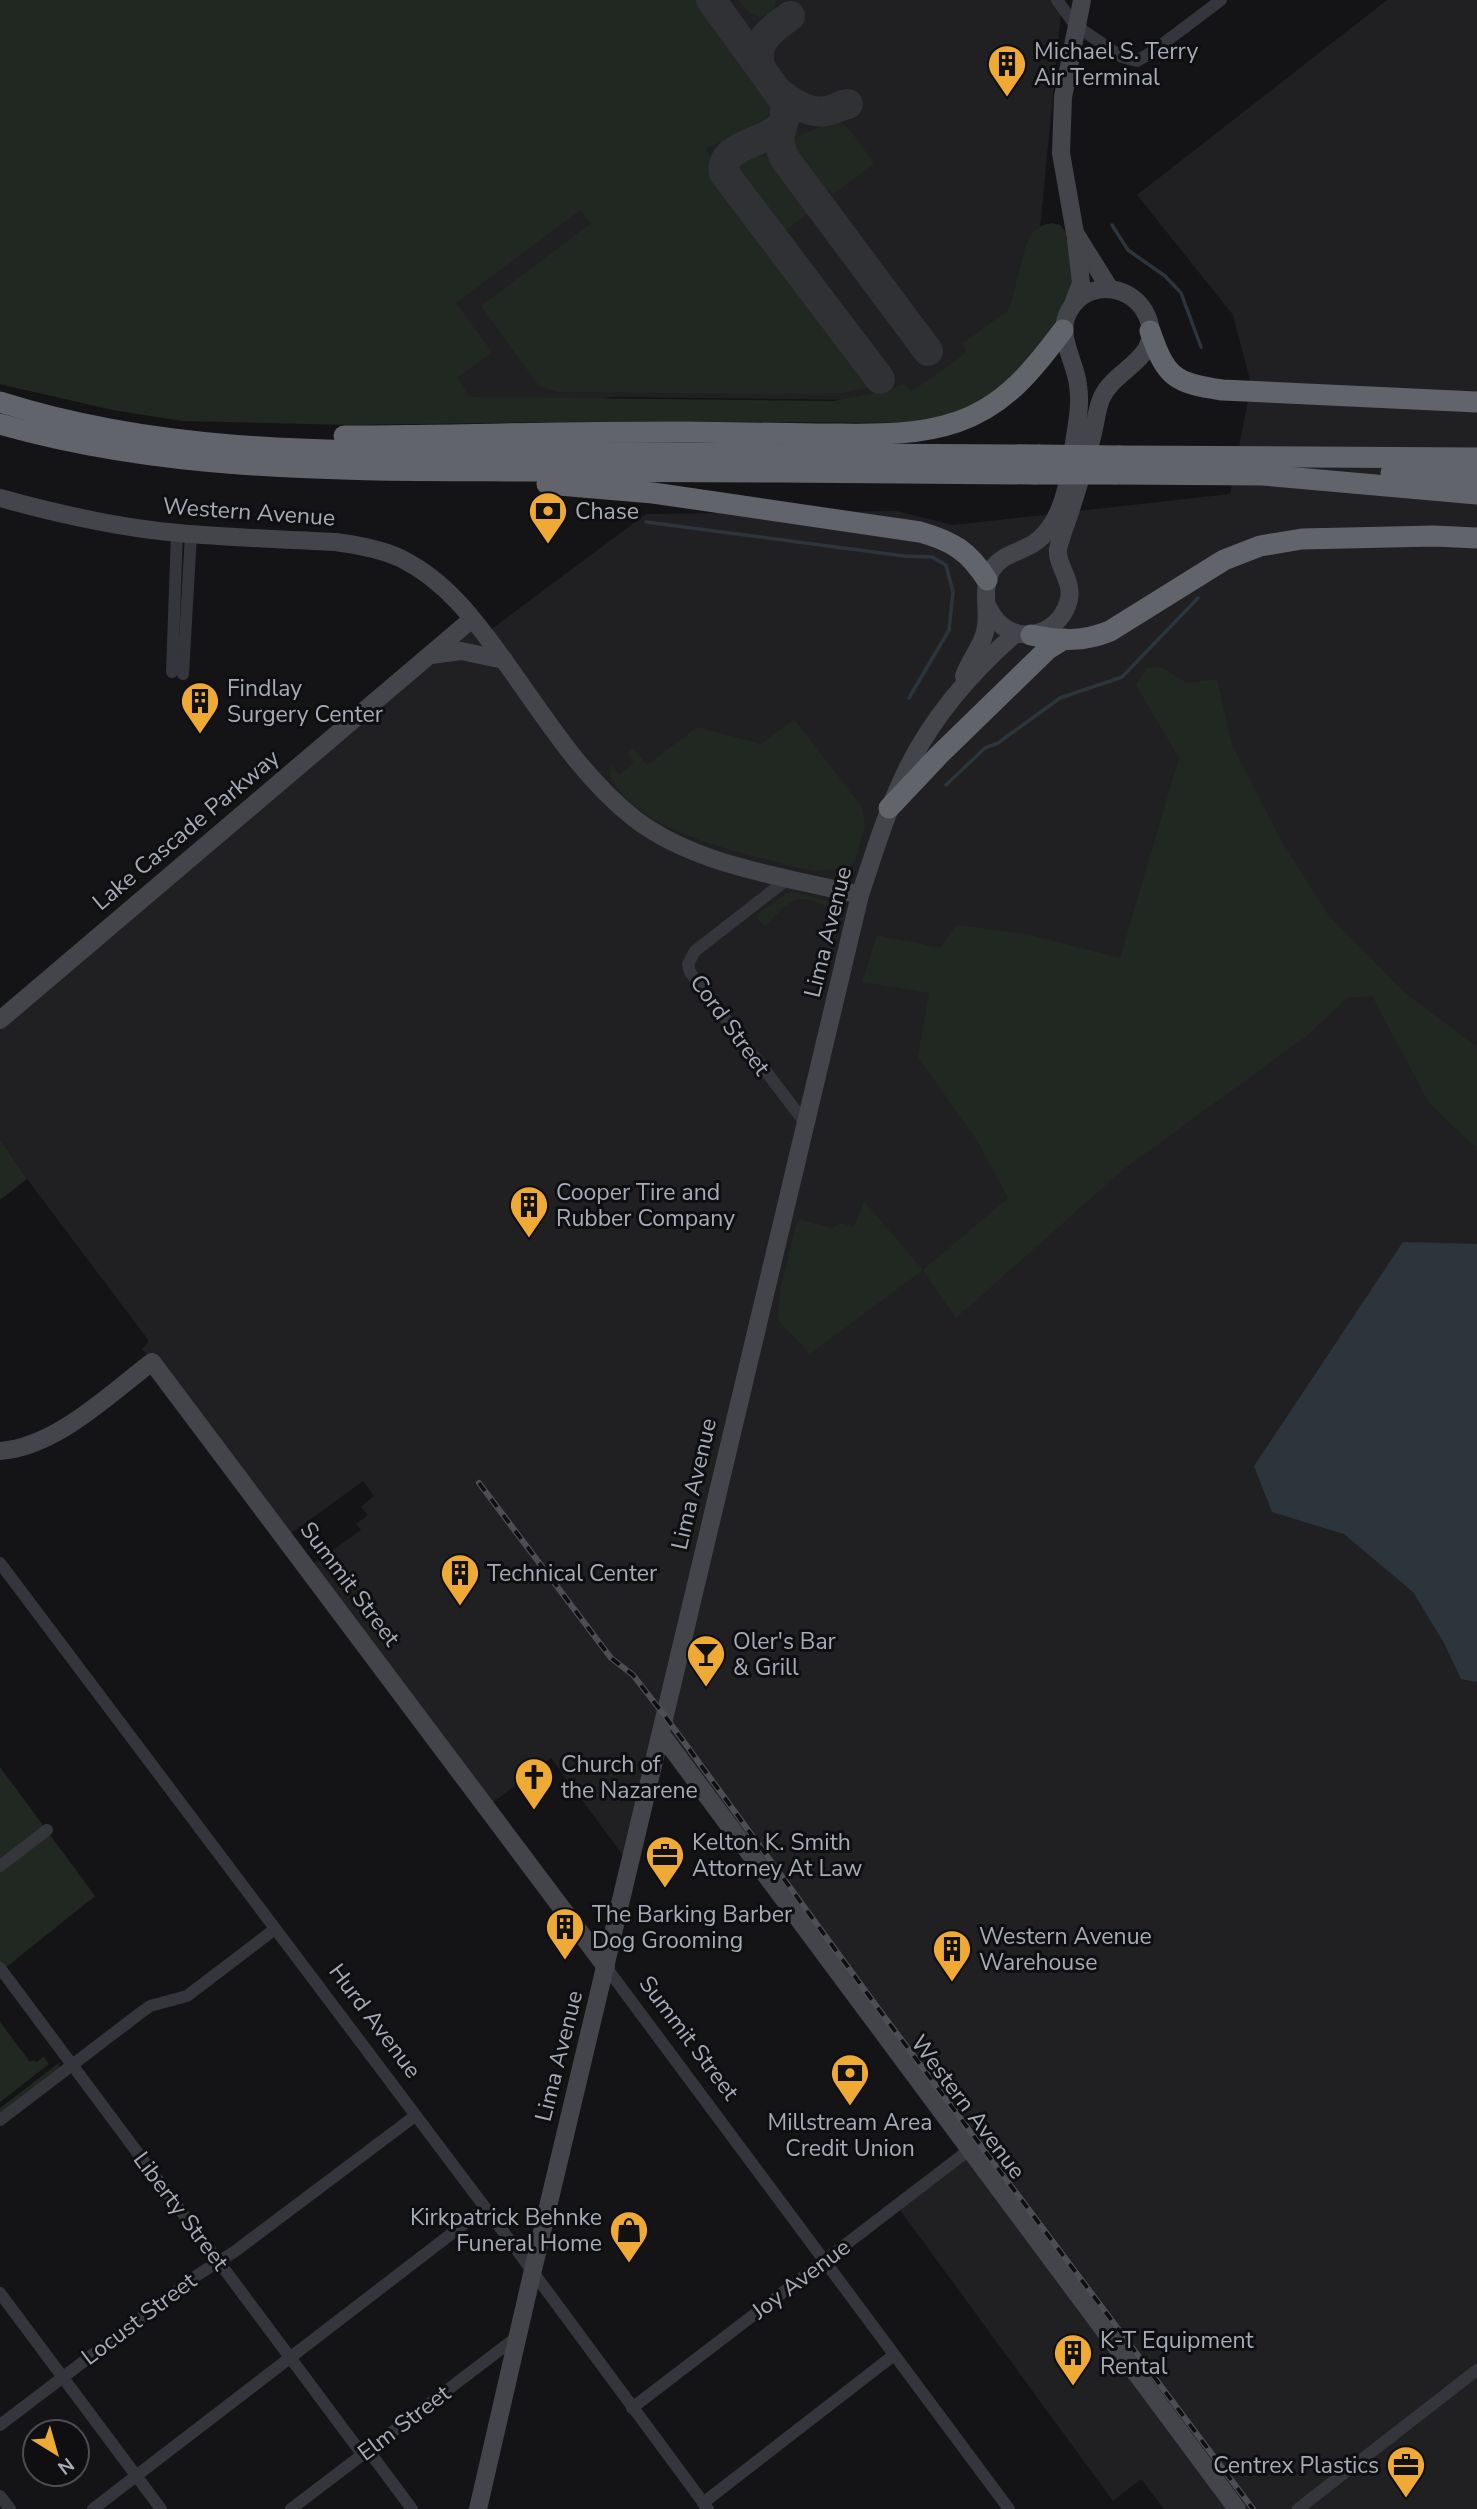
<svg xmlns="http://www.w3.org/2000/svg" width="1477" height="2509" viewBox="0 0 1477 2509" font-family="'Nunito Sans',sans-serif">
	<rect width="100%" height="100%" fill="#141416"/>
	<!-- built -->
	<g fill="#202023">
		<path d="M0,0H1052L1061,12L1038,250L1011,351L941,401L611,397L561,411L212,404Z"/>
		<path d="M1387,0H1477V2509H1164L1141,2479L1113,2501L897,2206L969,2150L662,1735L630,1865L551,1758L486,1808L307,1568L361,1530L356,1524L368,1515L361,1507L374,1496L363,1481L285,1538L152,1362L142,1349L149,1341L27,1179L0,1139V1020L472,619L485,634L646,514L896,511L953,525L1230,494L1251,384L1233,315L1137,195Z"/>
	</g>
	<!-- green -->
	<g fill="#202821">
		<path d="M0,0H696L774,104C771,126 726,139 706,148L719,179L868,379V388L841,393L808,394L559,392L539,386L481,306L591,223L580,210L456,303L492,352L457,378L469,395L475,397L834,401L884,391L905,384L911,392L967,352L962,344L1007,311L1011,303L1026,245L1032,232L1043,225L1053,223L1060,225L1066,233L1074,274L1073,287L1063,311L1037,349L1013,377L993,393L969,408L922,423L636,421L349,425L182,421L113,410L12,387L0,384Z"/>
		<path d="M738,0H776C776,10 769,15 760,17L750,13Z"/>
		<path d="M837,120L849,129L874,163L833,195L828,189L821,193L796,159L791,149L796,137Z"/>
		<path d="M761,152L773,154L814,209L780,234L732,170L735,163Z"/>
		<path d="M1161,667L1187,683L1217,679L1232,745L1282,842L1329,916L1405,993L1477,1047V1149L1429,1103L1372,996L1347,998L1308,1035L1125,1168L956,1318L923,1270L810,1354L778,1320L780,1292L796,1225L800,1220L832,1228L840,1223L854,1227L864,1201L923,1270L1008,1198L978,1142L918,1057L929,993L862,982L877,935L940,948L957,925L1030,935L1120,958L1179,758L1136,685L1147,668Z"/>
		<path d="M794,719L862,807L865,826L855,860L849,868L816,871L800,868C744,853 636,833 610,775L611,765L619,775L634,763L627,753L633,748L647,765L697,727L761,744Z"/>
		<path d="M791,891L836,903L839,910C794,895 800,891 765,926L758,919V913Z"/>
		<path d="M0,1139L27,1179L0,1200Z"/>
		<path d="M0,1767L95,1896L0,1972Z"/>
		<path d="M0,2022L30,2062L34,2060L36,2062L44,2057L49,2064L0,2102Z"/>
		<path d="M60,2062L58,2068L0,2113V2108Z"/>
	</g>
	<!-- water -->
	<path fill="#2c353b" d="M1403,1242L1477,1244V1682L1461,1679L1444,1643L1413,1592L1344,1534L1272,1512L1254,1466Z"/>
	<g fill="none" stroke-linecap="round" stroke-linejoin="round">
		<!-- stream -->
		<g stroke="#2c353b" stroke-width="3.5">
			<path d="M1112,225L1128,250L1165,276L1181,293L1201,347"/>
			<path d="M646,522L904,556L932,557L946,565L953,592L949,630L909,698"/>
			<path d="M946,785L985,748L998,743L1060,698L1122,677L1198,598"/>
		</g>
		<!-- taxiway -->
		<g stroke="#303134" stroke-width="30">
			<path d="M711,0L785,102C789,127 771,132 785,159L928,351"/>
			<path d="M760,65C754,39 772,30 790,16"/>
			<path d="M782,95C794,104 810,114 826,111C834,110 840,105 848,104"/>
			<path d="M782,125C766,144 719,144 724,173L880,379"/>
		</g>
		<!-- street -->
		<g stroke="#35363b" stroke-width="12">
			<path d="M1057,0L1075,25L1122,57L1137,61L1152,52L1221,0"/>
			<path d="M172,672L177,533"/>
			<path d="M183,674L191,534"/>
			<path d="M789,878L695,951L688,964L690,972L702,988L806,1124"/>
			<path d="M0,1563L499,2226L708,2509"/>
			<path d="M0,1866L47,1830"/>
			<path d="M606,1967L1009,2509"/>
			<path d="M0,1968L362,2454"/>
			<path d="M0,2120L139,2014L150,2006L187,1996L275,1929"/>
			<path d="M0,2293L161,2509"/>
			<path d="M632,2408L969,2150"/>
			<path d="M0,2425L199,2274L234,2252L415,2116"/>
			<path d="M368,2450L412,2509"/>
			<path d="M0,2496L10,2509"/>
			<path d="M703,2503L894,2355"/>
			<path d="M93,2509L485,2208"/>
			<path d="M291,2509L517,2337"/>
			<path d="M1298,2509L1477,2370"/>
		</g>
		<!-- secondary -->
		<g stroke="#43454a" stroke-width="18">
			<path d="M1082,0L1063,97L1061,153L1075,233L1110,289"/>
			<path d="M1073,304L1081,283L1076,240"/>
			<path d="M0,498C58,514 119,528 179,533C231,538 284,539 335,542C358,545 382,549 402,559C446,581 475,620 503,659C543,714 580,776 635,819C696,866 787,877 860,895"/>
			<path d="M431,655L461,651L504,660"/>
			<path d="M964,676C969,662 978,651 983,638C992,616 980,592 991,571C1001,554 1019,553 1034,543C1064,524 1070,474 1074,443C1077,423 1081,405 1078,385C1075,358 1052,331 1073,305C1093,279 1134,286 1147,316C1165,358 1115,368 1102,397C1097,407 1096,421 1093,433C1087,458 1079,484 1071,509C1067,522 1061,536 1058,549C1056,564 1073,581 1069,599C1063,628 1029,645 1004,627C996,622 992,615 988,607"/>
			<path d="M0,1020L472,619"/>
			<path d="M0,1451C56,1447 108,1395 152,1362L606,1967"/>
			<path d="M661,1734L1237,2509"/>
			<path d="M478,2509L532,2274L860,895C873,857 884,818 901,782C926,725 969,674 1016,633"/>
		</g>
		<!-- highway -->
		<g stroke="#61646b" stroke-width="21">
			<path d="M1150,331C1166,378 1175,383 1222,390L1477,402"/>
			<path d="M0,402C170,456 344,451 520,452C693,453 866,454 1039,455"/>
			<path d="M0,424C172,473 349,470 526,471C696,472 865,472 1035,474"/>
			<path d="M344,436C459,436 574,431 688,432C733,433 777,433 821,434C867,434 913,437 957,422C1005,406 1034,369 1063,330"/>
			<path d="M1119,456L1477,458"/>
			<path d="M1391,473L1477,474"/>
			<path d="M1115,474L1263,475L1477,494"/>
			<path d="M547,484L653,493L920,532C952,541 969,551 987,580"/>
			<path d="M1031,635C1059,641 1084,642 1110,631L1224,560L1260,546L1302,539L1434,536L1477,538"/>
			<path d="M889,808L939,755L1048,649L1064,639"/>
		</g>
		<!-- rail casing -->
		<g stroke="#4c4e53" stroke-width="6">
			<path id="rail" d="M479,1483L611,1658L633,1675L665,1716L880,2011L1253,2509"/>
		</g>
		<!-- rail -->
		<use href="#rail" stroke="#0f0f11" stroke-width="3.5" stroke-dasharray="10" stroke-linecap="butt"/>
		<!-- highway-bridge -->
		<g stroke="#61646b" stroke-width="21">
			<path d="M1039,455L1119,456"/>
			<path d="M1035,474H1115"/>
		</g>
	</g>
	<!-- icons -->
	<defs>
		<g id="building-pin" transform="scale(2.0125)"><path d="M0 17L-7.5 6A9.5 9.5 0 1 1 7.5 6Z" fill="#eeaa34" stroke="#0f0f11"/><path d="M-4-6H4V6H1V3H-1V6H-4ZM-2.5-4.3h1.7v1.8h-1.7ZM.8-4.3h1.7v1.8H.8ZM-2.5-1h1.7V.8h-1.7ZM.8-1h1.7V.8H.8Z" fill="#111"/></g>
		<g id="bank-pin" transform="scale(2.0125)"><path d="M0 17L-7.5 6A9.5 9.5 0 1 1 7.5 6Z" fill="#eeaa34" stroke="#0f0f11"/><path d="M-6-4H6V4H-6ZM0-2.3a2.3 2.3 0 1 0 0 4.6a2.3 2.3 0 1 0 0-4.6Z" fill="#111"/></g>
		<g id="bar-pin" transform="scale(2.0125)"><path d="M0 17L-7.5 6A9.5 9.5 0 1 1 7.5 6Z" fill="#eeaa34" stroke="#0f0f11"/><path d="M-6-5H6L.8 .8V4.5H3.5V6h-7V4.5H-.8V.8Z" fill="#111"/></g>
		<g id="church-pin" transform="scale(2.0125)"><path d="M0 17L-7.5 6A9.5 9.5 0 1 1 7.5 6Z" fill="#eeaa34" stroke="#0f0f11"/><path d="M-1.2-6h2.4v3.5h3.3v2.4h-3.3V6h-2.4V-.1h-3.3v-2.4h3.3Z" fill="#111"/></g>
		<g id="office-pin" transform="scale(2.0125)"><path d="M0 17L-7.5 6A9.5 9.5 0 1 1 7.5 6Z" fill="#eeaa34" stroke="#0f0f11"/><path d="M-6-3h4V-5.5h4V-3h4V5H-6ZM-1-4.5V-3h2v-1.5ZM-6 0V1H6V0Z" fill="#111"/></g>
		<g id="shop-pin" transform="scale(2.0125)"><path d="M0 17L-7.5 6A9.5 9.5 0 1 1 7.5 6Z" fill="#eeaa34" stroke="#0f0f11"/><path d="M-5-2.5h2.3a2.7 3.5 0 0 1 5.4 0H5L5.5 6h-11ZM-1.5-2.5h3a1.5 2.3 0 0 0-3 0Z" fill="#111"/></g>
	</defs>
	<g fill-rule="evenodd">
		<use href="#building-pin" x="1007" y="64"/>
		<use href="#bank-pin" x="548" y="511"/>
		<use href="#building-pin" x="200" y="701"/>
		<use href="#building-pin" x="529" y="1205"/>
		<use href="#building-pin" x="460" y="1573"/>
		<use href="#bar-pin" x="706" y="1654"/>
		<use href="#church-pin" x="534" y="1777"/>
		<use href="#office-pin" x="665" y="1855"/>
		<use href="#building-pin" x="565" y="1927"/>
		<use href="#building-pin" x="952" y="1949"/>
		<use href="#bank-pin" x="850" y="2073"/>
		<use href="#shop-pin" x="629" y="2230"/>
		<use href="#building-pin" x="1073" y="2353"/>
		<use href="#office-pin" x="1406" y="2465"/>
	</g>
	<g text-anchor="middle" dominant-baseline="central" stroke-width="6" stroke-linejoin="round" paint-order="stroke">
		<!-- poi labels -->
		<g font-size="23" fill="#a6abb6" stroke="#0f0f11" text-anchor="start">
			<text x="1034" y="51">Michael S. Terry<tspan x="1034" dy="26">Air Terminal</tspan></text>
			<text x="575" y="511">Chase</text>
			<text x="227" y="688">Findlay<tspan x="227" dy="26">Surgery Center</tspan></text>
			<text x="556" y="1192">Cooper Tire and<tspan x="556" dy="26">Rubber Company</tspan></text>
			<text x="487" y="1573">Technical Center</text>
			<text x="733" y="1641">Oler's Bar<tspan x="733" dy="26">&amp; Grill</tspan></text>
			<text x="561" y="1764">Church of<tspan x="561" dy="26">the Nazarene</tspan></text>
			<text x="692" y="1842">Kelton K. Smith<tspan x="692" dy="26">Attorney At Law</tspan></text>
			<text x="592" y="1914">The Barking Barber<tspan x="592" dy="26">Dog Grooming</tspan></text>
			<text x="979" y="1936">Western Avenue<tspan x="979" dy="26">Warehouse</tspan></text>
			<text x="850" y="2122" text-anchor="middle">Millstream Area<tspan x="850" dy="26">Credit Union</tspan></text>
			<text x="602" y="2217" text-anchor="end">Kirkpatrick Behnke<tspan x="602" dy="26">Funeral Home</tspan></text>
			<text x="1100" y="2340">K-T Equipment<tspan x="1100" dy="26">Rental</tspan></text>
			<text x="1379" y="2465" text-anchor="end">Centrex Plastics</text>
		</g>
		<!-- street labels -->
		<g font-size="23" fill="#a6abb6" stroke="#0f0f11">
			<text transform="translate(249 512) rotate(4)">Western Avenue</text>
			<text transform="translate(186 830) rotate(-40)">Lake Cascade Parkway</text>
			<text transform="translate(828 932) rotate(-76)">Lima Avenue</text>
			<text transform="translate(730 1025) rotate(54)">Cord Street</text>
			<text transform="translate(694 1484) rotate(-77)">Lima Avenue</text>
			<text transform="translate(350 1584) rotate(53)">Summit Street</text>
			<text transform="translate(375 2021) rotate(53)">Hurd Avenue</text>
			<text transform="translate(689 2038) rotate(53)">Summit Street</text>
			<text transform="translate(559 2056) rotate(-76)">Lima Avenue</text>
			<text transform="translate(968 2107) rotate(53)">Western Avenue</text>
			<text transform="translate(181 2211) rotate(53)">Liberty Street</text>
			<text transform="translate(801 2279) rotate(-37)">Joy Avenue</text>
			<text transform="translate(139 2319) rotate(-37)">Locust Street</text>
			<text transform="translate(404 2423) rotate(-37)">Elm Street</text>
		</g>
	</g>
	<!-- north arrow -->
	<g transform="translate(56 2453) rotate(143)"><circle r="33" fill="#0f0f11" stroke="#4b4d53" stroke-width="2"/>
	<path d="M0-5L12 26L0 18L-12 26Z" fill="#eeaa34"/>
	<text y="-10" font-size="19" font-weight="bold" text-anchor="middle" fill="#a6abb6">N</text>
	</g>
</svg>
